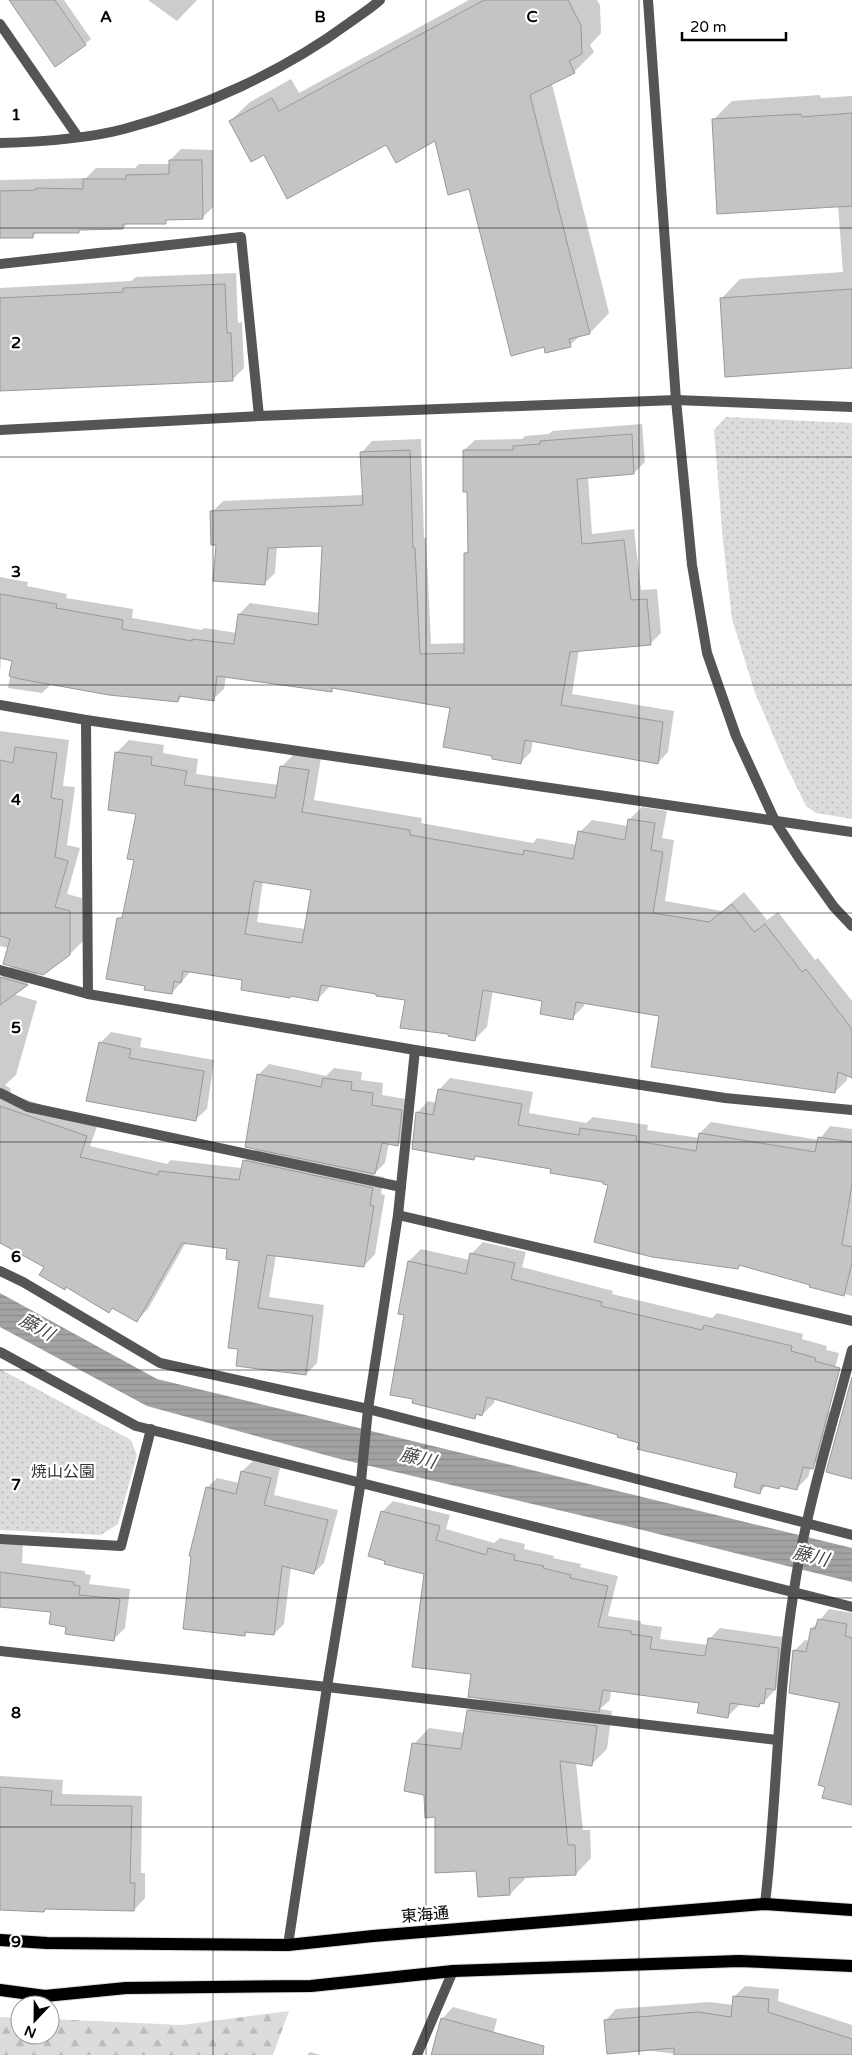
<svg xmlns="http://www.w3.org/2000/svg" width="852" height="2055" viewBox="0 0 852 2055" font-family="'Varela Round','Noto Sans JP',sans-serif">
	<defs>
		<pattern id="forest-firs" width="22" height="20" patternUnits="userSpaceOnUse" patternTransform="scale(1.25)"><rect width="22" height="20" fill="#dcdcdc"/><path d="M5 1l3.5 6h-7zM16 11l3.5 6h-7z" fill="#bbb"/></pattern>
		<pattern id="park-dots" width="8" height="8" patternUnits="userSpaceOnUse" patternTransform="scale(1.25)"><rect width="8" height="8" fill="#dcdcdc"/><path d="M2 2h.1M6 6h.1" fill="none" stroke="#bbb" stroke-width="1.8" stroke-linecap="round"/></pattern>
		<pattern id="water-rules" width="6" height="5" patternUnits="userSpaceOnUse" patternTransform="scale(1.25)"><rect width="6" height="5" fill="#a3a3a3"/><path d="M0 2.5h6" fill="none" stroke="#8b8b8b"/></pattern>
	</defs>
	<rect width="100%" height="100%" fill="#fff"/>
	<!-- forest -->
	<path fill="url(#forest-firs)" d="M289,2011L273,2055H0V2017L20,2018V2035H50V2019L182,2025Z"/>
	<!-- park -->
	<g fill="url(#park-dots)">
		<path d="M726,417L852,423V819L816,813L806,806L785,763L755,693L732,619L723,541L714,430Z"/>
		<path d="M0,1369L131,1440L137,1455L118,1524L101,1535L0,1530Z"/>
	</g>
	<!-- water -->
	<path fill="url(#water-rules)" d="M0,1293L157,1379L852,1548V1582L626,1526L340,1459L147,1406L0,1327Z"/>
	<!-- shadow -->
	<g fill="#0003" fill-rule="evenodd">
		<path d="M20,0H64L91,39L85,44Z"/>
		<path d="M148,0H197L177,21Z"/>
		<path d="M469,0H597L600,5L601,33L590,45L594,52L574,72L552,84L609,313L590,333L581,335L570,345L470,188L436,139L264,154L230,121L250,102L291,79L299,93Z"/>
		<path d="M820,95L821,98L852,96V367L721,299L740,279L843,272L838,205L713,120L732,101Z"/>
		<path d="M181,149L213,150V207L202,218H169L165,222L128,223L123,228H82L78,232H37L33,236L0,237V180L86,178L96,168H135L139,164H170V160Z"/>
		<path d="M236,273L238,323L242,322L244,368L233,379L0,390V288L131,281L136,277Z"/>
		<path d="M642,424L645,462L634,473L588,477L592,534L634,529L641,590L657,589L661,633L650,644L579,650L572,694L674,711L668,752L658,763L533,740L531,752L520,763L494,755L452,707L334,687L331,691L226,676L224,689L213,699L183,695L178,701L52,683L42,693L8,688L13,661L1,659L0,672V577L28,582L27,586L67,594L66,598L133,609L132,618L202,630L204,628L237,633L239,614L250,603L320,613L323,545L277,546L275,573L264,584L217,544L212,512L223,501L364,495L362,452L372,441L421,439L424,538H426L431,644L465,643V554L469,549L468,491L464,450L475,440L522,439L525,436L549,434L552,431Z"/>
		<path d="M0,731L69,740L63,786L75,787L67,845L80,848L67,894L82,898L83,941L70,954L39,972L27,984L13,994L37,1001L16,1075L5,1085L11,1089L10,1094L98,1124L90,1146L167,1164L171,1160L241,1168L244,1161L257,1148L258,1075L269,1064L326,1076L334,1068L362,1072L361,1080L383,1083L382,1095L412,1100L408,1134L398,1145L389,1143L385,1163L373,1175L384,1177L381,1194L385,1195L375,1254L364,1266L276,1255L269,1297L324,1305L317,1363L306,1374L240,1348L241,1260L229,1248L186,1242L148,1309L137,1320L113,1307L109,1311L0,1232V978L13,965L9,948L0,946Z"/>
		<path d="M129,740L164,745L163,753L198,759L196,774L279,785L281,767L294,754L321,758L314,800L422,818L421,823L533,843L537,838L577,845L580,832L592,820L628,826L630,819L642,807L667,811L662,838L674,840L665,901L722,911L744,892L767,920L778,912L815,960L818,958L852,1001V1076L848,1074L847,1080L835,1092L660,1014L585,1002L584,1006L572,1018L543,1000L493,990L487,1027L475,1039L449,1033L406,999L378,993L331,985L318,999L244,979L191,971L172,993L147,985L118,920L124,914L136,859L137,813L116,753ZM263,881L312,889L306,929L257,922Z"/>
		<path d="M111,1032L142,1038L140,1047L214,1060L207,1109L195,1120L100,1043Z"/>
		<path d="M450,1078L533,1092L529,1113L586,1123L593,1117L648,1125L647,1130L699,1138L700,1133L711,1122L819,1140L830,1126L852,1129V1296L811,1286V1284L741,1264L737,1268L604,1181L553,1168L477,1155L474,1158L417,1113L428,1101L436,1103L439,1090Z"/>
		<path d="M483,1242L526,1252L522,1267L613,1291L612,1294L712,1318L717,1313L803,1334L802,1339L827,1346L826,1350L839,1353L824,1410L836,1414L824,1456L811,1467L808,1477L797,1488L781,1485L779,1487L767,1485L760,1492L739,1473L620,1434L495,1398L494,1403L482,1415L478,1413L474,1417L405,1314L409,1261L421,1249L470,1260L471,1254Z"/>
		<path d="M253,1461L280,1468L274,1495L338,1510L324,1563L314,1573L291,1567L284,1624L274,1634L248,1631L245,1635L207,1488L217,1478L240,1483L242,1471Z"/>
		<path d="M393,1501L450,1515L446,1529L494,1543L500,1538L525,1544L524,1549L554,1556L553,1558L581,1564L580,1567L618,1576L608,1616L641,1621V1624L662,1627L660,1639L708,1645L709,1639L720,1628L790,1638L786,1678L764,1702L759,1705L739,1703V1705L728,1716L700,1702L611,1690L610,1700L600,1709L612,1711L607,1749L591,1765L576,1762L583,1830H590L591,1858L576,1874L525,1876V1879L510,1894L478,1869L436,1816L425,1794L414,1744L429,1728L465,1733L468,1711L482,1697L473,1673L426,1573L382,1512Z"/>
		<path d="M0,1543L23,1544L22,1563L85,1571V1574L91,1575L89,1584L130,1589L125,1628L114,1639L52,1611L0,1605Z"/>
		<path d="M829,1609L852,1613V1804L827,1786L819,1784L839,1701L794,1651L805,1640L810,1641L812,1629Z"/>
		<path d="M0,1776L63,1780L62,1794L142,1796L141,1873H145V1898L134,1910L47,1908L44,1911L0,1909Z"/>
		<path d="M745,1986L779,1989L778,2001L852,2025V2055H683L607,2045L606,2020L616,2009L710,2002L733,2005L734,1997Z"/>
		<path d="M453,2007L497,2019L489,2052L486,2055H432L442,2019Z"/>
		<path d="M310,2052L321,2055H307Z"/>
	</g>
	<!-- building -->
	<g fill="#c4c4c4" stroke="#999" fill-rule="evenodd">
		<path d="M9,0H55L86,45L55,67Z"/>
		<path d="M484,0H568L581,25L582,54L569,61L575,73L530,95L590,334L569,339L571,347L545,353L544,347L511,356L469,189L448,195L435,141L396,163L386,145L287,199L264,155L251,162L229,121L272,98L279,111Z"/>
		<path d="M852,113V206L717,214L712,119L801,114L802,117Z"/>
		<path d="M169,160H202L203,219L166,220V224H123V229L79,230V233H33V238H0V191L36,190V188L83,189V179H126V175L169,174Z"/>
		<path d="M225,284L227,333H231L233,381L0,391V298L123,292V288Z"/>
		<path d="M852,289V368L725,377L720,298Z"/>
		<path d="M632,434L634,474L577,479L582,544L624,540L631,600L647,599L651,645L570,652L561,705L663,722L658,764L525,740L521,764L492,759V756L443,747L450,708L332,688V692L217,676L214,701L179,696L178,702L109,695L20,679L9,676L12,661L0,658V594L57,604L56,608L123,620L122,629L192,641V639L234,644L238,614L318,625L322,546L268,548L265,585L213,581L216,545H211L210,511L363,505L360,452L410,450L413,548H415L420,654L464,653V553H468L467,492H463V450H513V446L540,444V441Z"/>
		<path d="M15,747L57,753L51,798L63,800L55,857L68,861L55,907L70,911V955L43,975L3,964L10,939L0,936V760L13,763Z"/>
		<path d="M115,752L152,757L151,765L187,771L184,785L275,798L280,766L309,770L302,812L410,830V835L523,855L524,850L573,859L578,831L625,840L628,819L655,823L651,850L663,852L653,913L709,922L732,904L754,932L765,924L802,972L806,969L852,1029V1078L838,1072L835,1093L651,1067L659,1016L576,1002L573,1020L540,1014L542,1001L483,990L475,1041L448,1036V1034L400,1028L405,1000L376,996V994L321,985L318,1001L291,996L290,998L241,990L242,980L183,971L181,983L174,981L172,994L144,990L145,986L106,979L117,918H122L134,860L127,859L136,814L108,810ZM254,881L311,890L302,943L245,934Z"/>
		<path d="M0,977L28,985L0,1005Z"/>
		<path d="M99,1042L131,1049L129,1058L204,1071L196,1121L86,1101Z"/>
		<path d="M257,1074L321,1087L323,1078L352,1082L351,1090L373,1093L372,1105L402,1110L398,1146L382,1143L375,1174L245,1147Z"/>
		<path d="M438,1089L522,1104L518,1125L579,1135L580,1128L637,1136L636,1141L696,1151L699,1133L815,1152L818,1137L852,1142V1184L842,1245L852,1247V1263L844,1296L809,1287L810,1285L739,1265L738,1269L652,1257L594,1242L608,1185L603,1184V1182L550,1173L551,1169L475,1156L474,1160L412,1149L416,1112L433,1115Z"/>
		<path d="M0,1106L87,1136L80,1157L158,1175L159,1171L239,1180L243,1160L373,1188L370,1205L374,1206L364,1267L267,1255L258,1308L313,1316L306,1375L236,1366L238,1349L228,1348L239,1261L226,1259L227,1249L182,1243L137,1322L112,1308L109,1313L66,1287L65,1290L39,1275L44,1267L0,1243Z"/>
		<path d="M470,1253L515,1263L511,1279L602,1302L601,1306L702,1330L704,1325L792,1346L791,1351L816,1358L815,1361L840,1368L813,1469L803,1467L797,1490L780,1486L779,1489L762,1485L760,1494L734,1487L737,1473L637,1449L639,1443L617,1437L618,1435L487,1397L482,1416L476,1414L475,1419L412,1403L413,1399L390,1395L404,1315L398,1314L408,1261L466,1274Z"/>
		<path d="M852,1377V1479L826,1472Z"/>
		<path d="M241,1471L271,1478L264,1505L328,1520L314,1574L282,1566L274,1635L245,1632V1636L183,1629L191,1557L189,1556L206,1487L236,1494Z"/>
		<path d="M381,1511L440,1526L436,1540L486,1555L488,1548L515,1555L514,1560L544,1566L543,1568L571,1575L570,1578L608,1586L598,1627L631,1631V1634L652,1637L650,1649L705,1656L708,1638L779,1648L775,1690L766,1688L764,1704L760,1703L759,1707L730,1703L728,1718L697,1713L699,1703L603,1690L599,1712L468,1697L471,1674L412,1667L424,1574L384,1564L385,1561L368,1556Z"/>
		<path d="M0,1572L74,1582V1585L80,1586L79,1595L120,1599L114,1641L65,1634L66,1627L49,1624L51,1612L0,1607Z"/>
		<path d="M818,1619L847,1624L845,1636L852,1638V1805L822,1798L825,1787L818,1785L840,1703L789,1693L793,1650L806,1652L811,1628L815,1629Z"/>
		<path d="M467,1710L597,1726L592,1766L560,1761L568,1845H575L576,1875L509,1878L510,1895L478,1897L476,1871L435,1873V1817L425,1818L424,1795L404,1791L412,1743L461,1749Z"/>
		<path d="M0,1787L52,1791L51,1805L132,1806L130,1883H135L134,1911L45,1909L44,1912L0,1910Z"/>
		<path d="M733,1996L769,1999L768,2012L852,2039V2055H674V2048L607,2054L604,2020L698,2012L731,2017Z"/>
		<path d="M441,2018L544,2046L543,2055H431Z"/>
	</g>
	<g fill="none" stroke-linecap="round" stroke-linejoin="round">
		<!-- primary casing -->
		<g stroke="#dbdbdb" stroke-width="14">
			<g id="primary">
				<path d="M0,1940L47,1943L288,1945L373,1936L765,1904L852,1910"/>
				<path d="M0,1990L45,1996L126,1988L311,1986L453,1971L739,1961L852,1966"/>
			</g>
		</g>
		<!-- minor -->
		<g stroke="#555" stroke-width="10">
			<path d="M0,24L78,137"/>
			<path d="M0,143C39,142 86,139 124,129C203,108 284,71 349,23C360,15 370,9 380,0"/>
			<path d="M0,264L241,237L259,416"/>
			<path d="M0,430L259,416L676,400L852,407"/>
			<path d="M0,705L86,720L852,832"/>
			<path d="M86,720L88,994"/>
			<path d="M0,970L88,994L415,1050L725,1098L852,1110"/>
			<path d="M0,1093L28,1107L401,1187"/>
			<path d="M398,1215L852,1321"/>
			<path d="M0,1271L23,1282L160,1363L368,1409L852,1535"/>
			<path d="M0,1352L136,1426L852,1607"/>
			<path d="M0,1539L121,1546L151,1429"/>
			<path d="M0,1651L327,1687L777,1740"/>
			<path d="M765,1904C777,1800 777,1694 794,1590C806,1509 831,1430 852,1350"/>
			<path d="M288,1945L327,1687L361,1481L368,1409L398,1215L415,1050"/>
			<path d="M417,2055L453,1971"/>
		</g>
		<!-- tertiary -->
		<path stroke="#555" stroke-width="10" d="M648,0L676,400L692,565L707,653L736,736L775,821L799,858L834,907L852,926"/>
		<!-- primary -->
		<use href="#primary" stroke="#000" stroke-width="12"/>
	</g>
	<!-- grid -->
	<path fill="none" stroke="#000" stroke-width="1" stroke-opacity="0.55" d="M213,0V2055M426,0V2055M639,0V2055M0,228H852M0,457H852M0,685H852M0,913H852M0,1142H852M0,1370H852M0,1598H852M0,1827H852"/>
	<g text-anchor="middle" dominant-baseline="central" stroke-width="4.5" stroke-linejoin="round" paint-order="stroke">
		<!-- park labels -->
		<g font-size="16" fill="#333" stroke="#fff">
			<text x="63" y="1472">焼山公園</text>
		</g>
		<!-- street labels -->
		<g font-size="16" fill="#000" stroke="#fff">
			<text transform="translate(425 1915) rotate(-5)">東海通</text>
		</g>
		<!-- water labels -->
		<g font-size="18" font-style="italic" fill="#444" stroke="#fff">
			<text transform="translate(37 1327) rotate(29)">藤川</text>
			<text transform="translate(418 1458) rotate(14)">藤川</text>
			<text transform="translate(811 1556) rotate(14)">藤川</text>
		</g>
	</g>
	<g font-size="16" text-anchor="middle" font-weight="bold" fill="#000" stroke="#fff" stroke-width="4.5" stroke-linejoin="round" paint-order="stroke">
		<text x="106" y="22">A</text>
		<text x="320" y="22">B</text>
		<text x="532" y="22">C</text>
		<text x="16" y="120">1</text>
		<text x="16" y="348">2</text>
		<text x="16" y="577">3</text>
		<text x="16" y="805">4</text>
		<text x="16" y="1033">5</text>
		<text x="16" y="1262">6</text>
		<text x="16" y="1490">7</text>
		<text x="16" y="1718">8</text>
		<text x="16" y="1947">9</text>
	</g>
	<!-- north arrow -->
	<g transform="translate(35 2020) rotate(202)"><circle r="24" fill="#ffffff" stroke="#999999"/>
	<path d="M0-4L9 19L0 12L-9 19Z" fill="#000000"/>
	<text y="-8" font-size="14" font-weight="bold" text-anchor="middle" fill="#000000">N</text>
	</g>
	<!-- scale -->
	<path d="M682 32v8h104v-8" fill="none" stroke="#000000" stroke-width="2.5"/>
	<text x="690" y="32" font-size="15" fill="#000000" stroke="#ffffff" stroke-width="4" paint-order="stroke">20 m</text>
</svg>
